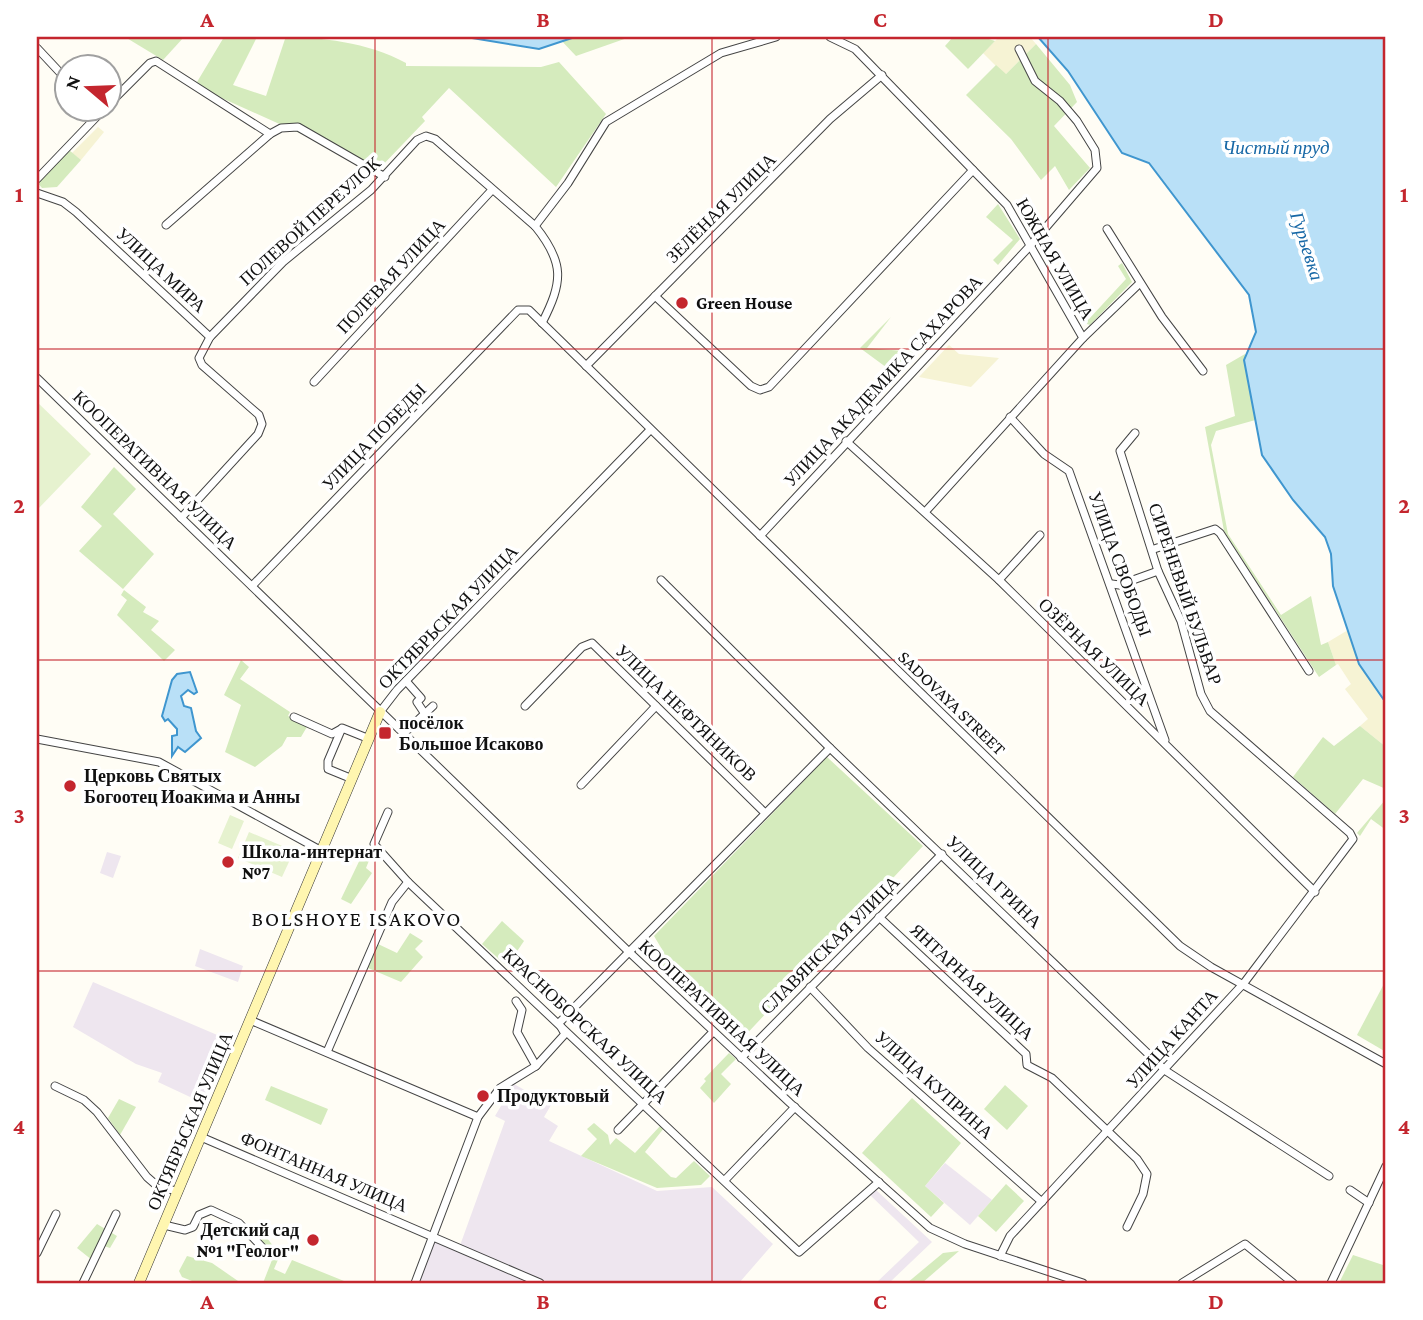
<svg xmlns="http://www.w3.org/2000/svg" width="1423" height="1320" viewBox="0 0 1423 1320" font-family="'Crimson Pro',serif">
	<rect width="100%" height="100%" fill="#fffdf5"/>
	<!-- industrial -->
	<g fill="#eee6ef">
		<path d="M107,852L121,856L113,878L100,873Z"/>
		<path d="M200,949L243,966L238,982L195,966Z"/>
		<path d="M93,982L229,1040L203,1103L158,1082L162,1073L136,1064L73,1027Z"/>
		<path d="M514,1084L551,1105L544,1117L558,1126L549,1141L657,1191L712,1187L773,1244L739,1283H414L434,1241L458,1251L505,1121L495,1116Z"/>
		<path d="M945,1163L992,1200L970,1225L925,1186Z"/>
		<path d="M876,1190L932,1242L889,1283H876L919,1242L870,1195Z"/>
	</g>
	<!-- farmland -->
	<g fill="#f6f3d4">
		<path d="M999,37H1030L1036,44L1005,75L983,53Z"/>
		<path d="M98,127L104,132L81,160L72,153Z"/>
		<path d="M949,345L959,354L999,358L971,387L919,377Z"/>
		<path d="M1348,630L1359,664L1386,706V747L1360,726L1368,719L1345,689L1351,684L1338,664L1336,665L1328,642Z"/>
	</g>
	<!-- green -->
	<g fill="#d5ebbd">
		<path d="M125,37H184L163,60Z"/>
		<path d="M224,37H257L233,85L266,96L285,39L278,37C322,37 367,42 406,63V66L541,67L559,62L606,114L556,187L449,88L422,117L425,121L379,169L215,95L197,82Z"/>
		<path d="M558,37H630L576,56Z"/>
		<path d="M953,37H983L995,41L968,69L945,46Z"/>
		<path d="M1036,44L1070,85L1077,102L1054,126L1090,168L1069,190L1055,166L1041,180L1011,139L966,95L996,65L1006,74Z"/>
		<path d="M69,150L81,160L57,187L42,188L37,182Z"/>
		<path d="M998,204L1020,239L998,265L993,260L1013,240L986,217Z"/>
		<path d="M1122,263L1132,282L1090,325L1087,324L1080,313L1083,310L1089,319L1126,279L1118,266Z"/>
		<path d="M891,317L867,348L915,352L894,373L860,348Z"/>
		<path d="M1245,354L1259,419L1216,431L1211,445L1228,534L1281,615L1311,596L1321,645L1328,642L1336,665L1319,677L1224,531L1205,427L1235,416L1226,365Z"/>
		<path d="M114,467L136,489L113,514L154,554L123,589L79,551L102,526L81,507Z"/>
		<path d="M124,590L146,607L143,612L159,621L151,630L175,650L164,661L117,615L127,600L121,595Z"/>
		<path d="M241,660L249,667L240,679L290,712L288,716L308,725L301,737H287L282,746L255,767L225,752L241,705L224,695Z"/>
		<path d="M1360,726L1386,747V789L1363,779L1335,814L1293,777L1323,737L1334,746Z"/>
		<path d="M827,757L923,846L740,1041L652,959L663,951L654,936Z"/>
		<path d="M1386,799V830L1371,819L1360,836L1357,833Z"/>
		<path d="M365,849L372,853L366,868L372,873L351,904L341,899Z"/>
		<path d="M502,921L524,941L507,966L482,944Z"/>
		<path d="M410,933L423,941L415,949L423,957L401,982L368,968L378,944L397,953Z"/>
		<path d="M1386,980V1052L1357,1035Z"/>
		<path d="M729,1053L736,1059L721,1074L731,1084L714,1103L700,1088L706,1081L704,1079Z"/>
		<path d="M1005,1085L1028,1106L1007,1130L984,1109Z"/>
		<path d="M271,1086L328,1109L321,1125L265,1100Z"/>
		<path d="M912,1098L961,1143L925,1186L944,1203L931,1217L862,1153Z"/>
		<path d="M119,1099L136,1107L120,1135L108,1118Z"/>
		<path d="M594,1123L608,1135L610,1145L616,1138L635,1153L661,1125L664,1128L645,1152L671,1177L676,1178L694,1161L710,1176L701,1185L657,1188L581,1156L597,1139L587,1129Z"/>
		<path d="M1006,1184L1024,1201L996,1232L978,1216Z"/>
		<path d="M97,1224L117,1236L110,1248L104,1246L92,1260L77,1248Z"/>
		<path d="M257,1225L280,1255L274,1269L285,1274L292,1260L349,1283H263L272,1260L254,1234Z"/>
		<path d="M959,1251L922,1283H907L943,1253Z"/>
		<path d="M1353,1255L1386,1266V1283H1339Z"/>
		<path d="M187,1256L212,1263L238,1281L237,1283H197L182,1277L179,1271Z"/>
	</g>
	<!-- pitch -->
	<g fill="#e6f2cf">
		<path d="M37,402L91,454L37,510Z"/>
		<path d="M230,815L244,821L232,849L218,843Z"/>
		<path d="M249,832L294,851L282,877L238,858Z"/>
	</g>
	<!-- water -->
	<g fill="#b9e0f7" stroke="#3f96cf" stroke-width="2">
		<path d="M466,37H575L539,49Z"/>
		<path d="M1038,37H1386V703L1359,664L1333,586L1331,554L1325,537L1293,500L1262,455L1244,360L1256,332L1249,295L1149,163L1122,153L1068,71Z"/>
		<path d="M190,672L197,692L194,694L188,690L181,696L184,706L191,708L196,731L201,738L185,752L178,747L172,756V736L177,735V729L168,719L165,721L162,716L172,680L177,674Z"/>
	</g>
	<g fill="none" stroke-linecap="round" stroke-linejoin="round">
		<!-- street casing -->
		<g stroke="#444" stroke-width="9">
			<g id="street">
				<path d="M830,37L855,49L1007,205L1083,338L926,511"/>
				<path d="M37,48L66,79"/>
				<path d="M108,105L150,63L156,61L270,134"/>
				<path d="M37,179L105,108"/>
				<path d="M37,193L63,202L76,212L210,337"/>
				<path d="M166,225L270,134L281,128L298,127L385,177"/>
				<path d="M1107,229L1162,317L1203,371"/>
				<path d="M655,296L751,386L760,390L769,387L973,170"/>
				<path d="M542,323C563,282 565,263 535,226L568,183L606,122L721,53L776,37"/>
				<path d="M1083,338L1140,283"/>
				<path d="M586,366L830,119L882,75"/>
				<path d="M37,378L628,951L790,1103L930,1228L965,1244L1083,1283"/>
				<path d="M314,382L491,191"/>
				<path d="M1010,417L1044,454L1069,471L1165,740"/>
				<path d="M846,441L999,580L1315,892"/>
				<path d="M181,518L258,434L262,424L259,415L202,365L199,358L210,337L283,262L371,190L417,140L426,136L435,139L535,226"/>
				<path d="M760,536L1029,247L1097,168L1095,150L1077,121L1060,101L1035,81L1019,49"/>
				<path d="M1154,549L1215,529L1220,533L1309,671"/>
				<path d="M661,580L830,748L1166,1071L1329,1176"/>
				<path d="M999,580L1040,535"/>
				<path d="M1112,584L1119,585L1158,571"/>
				<path d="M252,586L518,310H529L1180,946L1211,967L1386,1064"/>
				<path d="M406,681L421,698L417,702L425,714"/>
				<path d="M525,706L582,647L592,643L764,812"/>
				<path d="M380,712L397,690L650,430"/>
				<path d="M294,717L332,734L341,729"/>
				<path d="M403,734L433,706"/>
				<path d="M37,739L159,762L320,850"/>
				<path d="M350,778L328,769V761L342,728L367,738"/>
				<path d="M581,785L656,706"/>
				<path d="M388,812L374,844L408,882L799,1252L879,1182"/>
				<path d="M879,917L1026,1054L1027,1065L1052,1078L1137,1159L1147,1174L1143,1194L1127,1227"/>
				<path d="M810,987L868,1048L1042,1202"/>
				<path d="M516,1001L522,1010L517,1032L536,1066"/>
				<path d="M250,1020L478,1117"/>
				<path d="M559,1023L830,748"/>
				<path d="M327,1052L392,902L408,882"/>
				<path d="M741,1058L942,854"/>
				<path d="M55,1086L84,1100L97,1112L147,1177L155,1184L178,1192"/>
				<path d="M618,1130L713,1032"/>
				<path d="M201,1137L540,1283"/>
				<path d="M725,1180L795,1107"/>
				<path d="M1350,1190L1369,1203"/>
				<path d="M164,1225L185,1230L193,1227L199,1215L211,1210L239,1223L262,1247"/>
				<path d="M37,1253L56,1214"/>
				<path d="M1000,1256L1010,1236L1244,983L1353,839L1350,833L1210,711L1201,694L1181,621L1158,571L1120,451L1135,433"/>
				<path d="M83,1283L116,1214"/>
				<path d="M415,1283L478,1117L500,1088L536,1066L565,1034L561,1027"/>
				<path d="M1182,1283L1245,1244L1293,1283"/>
				<path d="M1331,1283L1386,1166"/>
			</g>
		</g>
		<!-- secondary casing -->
		<g stroke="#333" stroke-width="11">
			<path id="secondary" d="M139,1283L380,712"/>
		</g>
		<!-- street -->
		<use href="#street" stroke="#fff" stroke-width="7"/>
		<!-- secondary -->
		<use href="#secondary" stroke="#fff6b0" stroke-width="10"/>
	</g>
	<!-- grid -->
	<path fill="none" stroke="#c4262e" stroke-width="2" stroke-opacity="0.55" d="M375,37V1283M712,37V1283M1048,37V1283M37,349H1386M37,660H1386M37,971H1386"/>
	<!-- markers -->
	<g fill="#c4262e" stroke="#fff" stroke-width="2.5">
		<circle cx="682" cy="303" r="7"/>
		<rect x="378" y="726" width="14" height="14" rx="3.5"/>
		<circle cx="70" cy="786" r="7"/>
		<circle cx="228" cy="862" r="7"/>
		<circle cx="483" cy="1096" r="7"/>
		<circle cx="313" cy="1240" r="7"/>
	</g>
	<g text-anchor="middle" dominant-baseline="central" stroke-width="7" stroke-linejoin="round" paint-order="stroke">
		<!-- street labels -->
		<g font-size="18" fill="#111" stroke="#fff">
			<text transform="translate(721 208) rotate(-45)">ЗЕЛЁНАЯ УЛИЦА</text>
			<text transform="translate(310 221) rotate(-42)">ПОЛЕВОЙ ПЕРЕУЛОК</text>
			<text transform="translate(1055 259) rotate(60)">ЮЖНАЯ УЛИЦА</text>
			<text transform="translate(161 270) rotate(43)">УЛИЦА МИРА</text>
			<text transform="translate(391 276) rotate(-47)">ПОЛЕВАЯ УЛИЦА</text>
			<text transform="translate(883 381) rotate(-47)">УЛИЦА АКАДЕМИКА САХАРОВА</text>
			<text transform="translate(374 437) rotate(-46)">УЛИЦА ПОБЕДЫ</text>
			<text transform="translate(155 470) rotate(44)">КООПЕРАТИВНАЯ УЛИЦА</text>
			<text transform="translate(1120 564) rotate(70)">УЛИЦА СВОБОДЫ</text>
			<text transform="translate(1185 594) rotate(71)">СИРЕНЕВЫЙ БУЛЬВАР</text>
			<text transform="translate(448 617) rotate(-46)">ОКТЯБРЬСКАЯ УЛИЦА</text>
			<text transform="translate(1094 652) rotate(44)">ОЗЁРНАЯ УЛИЦА</text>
			<text transform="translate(952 703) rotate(44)">SADOVAYA STREET</text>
			<text transform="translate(686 713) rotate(44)">УЛИЦА НЕФТЯНИКОВ</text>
			<text transform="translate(994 882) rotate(44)">УЛИЦА ГРИНА</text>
			<text transform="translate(830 945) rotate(-45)">СЛАВЯНСКАЯ УЛИЦА</text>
			<text transform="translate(972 982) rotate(43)">ЯНТАРНАЯ УЛИЦА</text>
			<text transform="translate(722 1018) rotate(43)">КООПЕРАТИВНАЯ УЛИЦА</text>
			<text transform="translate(585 1026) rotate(43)">КРАСНОБОРСКАЯ УЛИЦА</text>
			<text transform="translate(1172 1039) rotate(-48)">УЛИЦА КАНТА</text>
			<text transform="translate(934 1085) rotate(42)">УЛИЦА КУПРИНА</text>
			<text transform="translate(190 1121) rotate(-67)">ОКТЯБРЬСКАЯ УЛИЦА</text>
			<text transform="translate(324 1172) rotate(23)">ФОНТАННАЯ УЛИЦА</text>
		</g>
		<!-- poi labels -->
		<g font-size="18" font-weight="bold" fill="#111" stroke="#fff" text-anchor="start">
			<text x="696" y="303">Green House</text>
			<text x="399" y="723">посёлок<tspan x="399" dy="21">Большое Исаково</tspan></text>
			<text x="84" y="776">Церковь Святых<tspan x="84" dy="21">Богоотец Иоакима и Анны</tspan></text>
			<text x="242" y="852">Школа-интернат<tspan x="242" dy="21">№7</tspan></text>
			<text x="497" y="1096">Продуктовый</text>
			<text x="299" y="1230" text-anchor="end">Детский сад<tspan x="299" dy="21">№1 "Геолог"</tspan></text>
		</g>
		<!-- water labels -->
		<g font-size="19" font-style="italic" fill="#1768a6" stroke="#fff">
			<text x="1276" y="147">Чистый пруд</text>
			<text transform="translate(1307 246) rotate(72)">Гурьевка</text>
		</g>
		<!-- quarter labels -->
		<g font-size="21" letter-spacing="2" fill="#111" stroke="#fff">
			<text x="357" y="919">BOLSHOYE ISAKOVO</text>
		</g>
	</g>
	<!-- border -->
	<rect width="1423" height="1320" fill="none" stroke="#ffffff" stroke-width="77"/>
	<!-- north arrow -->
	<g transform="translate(88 88) rotate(289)"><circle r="33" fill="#ffffff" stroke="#a0a0a0" stroke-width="2"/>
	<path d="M0-5L12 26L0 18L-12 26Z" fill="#c4262e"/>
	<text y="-10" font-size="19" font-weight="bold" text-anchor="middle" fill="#111111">N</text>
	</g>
	<rect x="38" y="38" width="1346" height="1244" fill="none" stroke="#c4262e" stroke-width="2.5"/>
	<g font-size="23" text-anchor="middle" font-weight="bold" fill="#c4262e">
		<text x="207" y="27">A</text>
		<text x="543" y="27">B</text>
		<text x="880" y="27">C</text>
		<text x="1216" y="27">D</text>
		<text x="19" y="202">1</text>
		<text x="1404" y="202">1</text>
		<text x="19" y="513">2</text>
		<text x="1404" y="513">2</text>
		<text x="19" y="823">3</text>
		<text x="1404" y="823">3</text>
		<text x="19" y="1134">4</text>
		<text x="1404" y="1134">4</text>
		<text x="207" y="1309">A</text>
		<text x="543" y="1309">B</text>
		<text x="880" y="1309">C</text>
		<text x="1216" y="1309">D</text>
	</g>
</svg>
